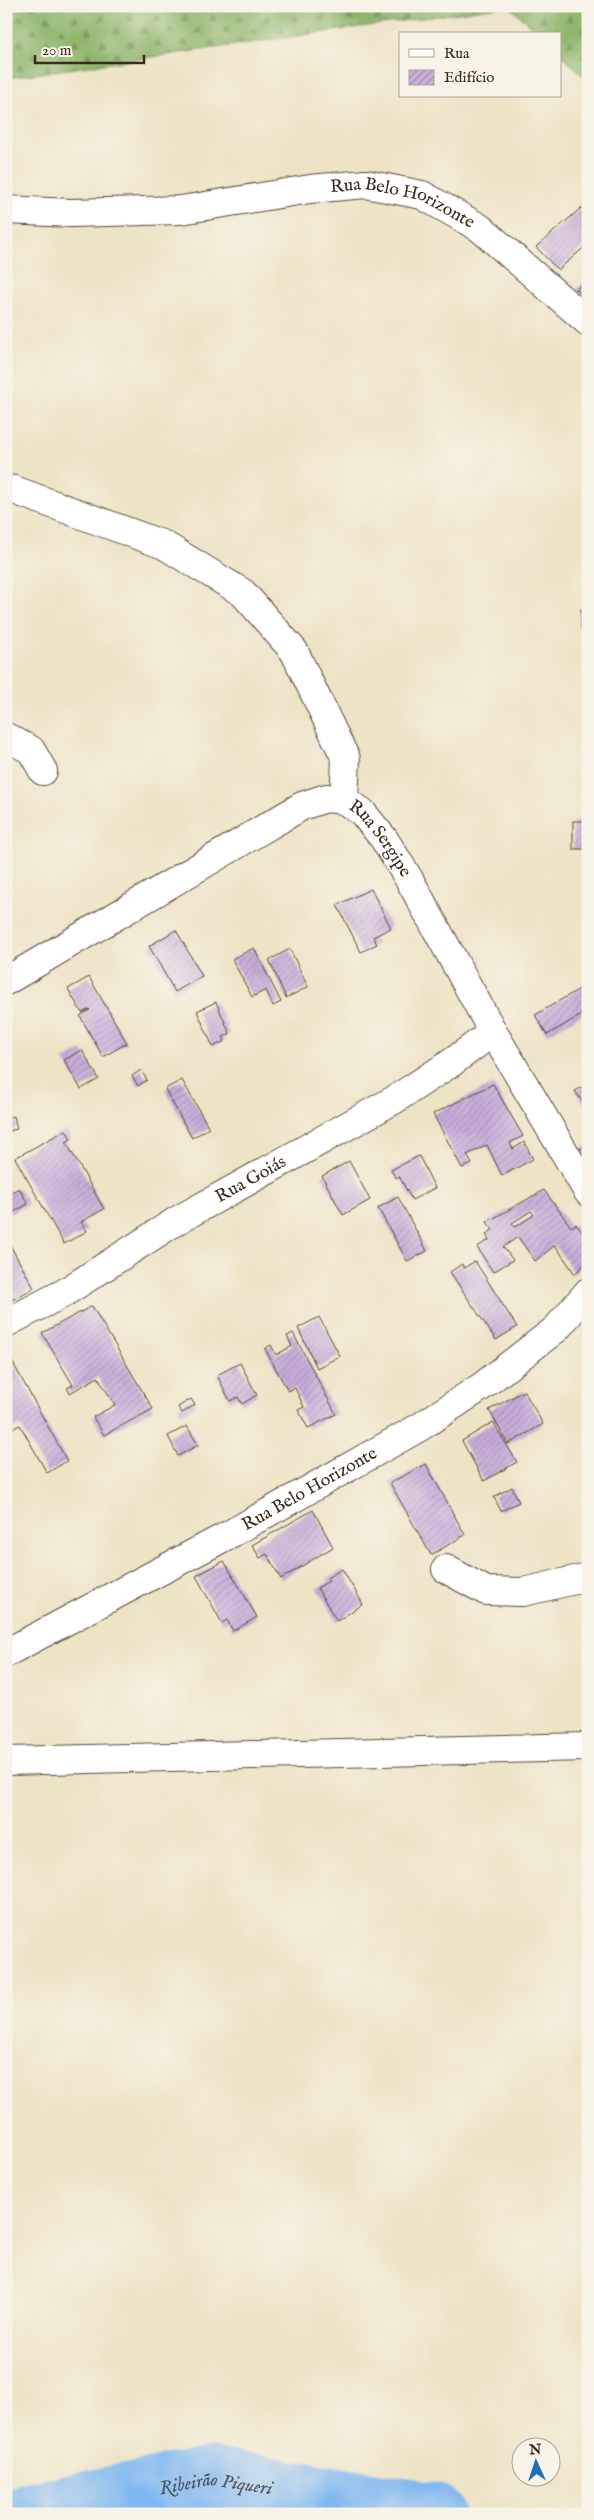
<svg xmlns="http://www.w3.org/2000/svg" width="594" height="2520" viewBox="0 0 594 2520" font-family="'IM FELL English',serif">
	<defs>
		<pattern id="forest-firs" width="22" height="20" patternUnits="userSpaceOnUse" patternTransform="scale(1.25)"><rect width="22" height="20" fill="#8eb56a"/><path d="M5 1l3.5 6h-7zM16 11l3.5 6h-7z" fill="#759357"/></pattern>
		<pattern id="building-hatch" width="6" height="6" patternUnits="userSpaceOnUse" patternTransform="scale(1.25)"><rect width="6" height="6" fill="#c7aedb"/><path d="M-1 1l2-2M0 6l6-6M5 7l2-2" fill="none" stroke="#a38eb1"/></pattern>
	</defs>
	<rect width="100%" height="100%" fill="#f7f3e8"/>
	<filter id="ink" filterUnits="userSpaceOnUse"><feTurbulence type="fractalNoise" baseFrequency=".02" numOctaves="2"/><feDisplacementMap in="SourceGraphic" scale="10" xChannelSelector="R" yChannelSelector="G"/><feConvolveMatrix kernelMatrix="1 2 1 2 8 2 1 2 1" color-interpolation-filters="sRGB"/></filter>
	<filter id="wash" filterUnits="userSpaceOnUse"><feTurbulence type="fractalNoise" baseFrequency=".0096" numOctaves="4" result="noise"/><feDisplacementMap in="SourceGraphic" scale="20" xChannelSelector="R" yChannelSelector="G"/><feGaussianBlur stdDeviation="1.12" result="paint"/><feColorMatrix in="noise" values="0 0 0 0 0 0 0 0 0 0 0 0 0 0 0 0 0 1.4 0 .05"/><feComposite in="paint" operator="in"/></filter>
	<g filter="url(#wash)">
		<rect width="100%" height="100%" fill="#ede3c5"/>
		<!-- forest -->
		<g fill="url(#forest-firs)" stroke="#647044">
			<path d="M6,6H507L6,78Z"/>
			<path d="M509,6H588V80L560,54V34H539Z"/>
		</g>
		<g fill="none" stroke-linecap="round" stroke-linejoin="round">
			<!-- river -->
			<path stroke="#80b7f0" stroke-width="65" id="s1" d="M30,2514L210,2480L432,2514"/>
		</g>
		<g id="blocks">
			<!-- building -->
			<g fill="url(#building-hatch)" fill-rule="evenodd">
				<path d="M588,202V244L558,270L536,247Z"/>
				<path d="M588,279V300L576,289Z"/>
				<rect x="581" y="609" width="7" height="20"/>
				<rect x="573" y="821" width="15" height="28"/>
				<path d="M371,889L391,928L373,937L377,944L361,952L337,905Z"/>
				<path d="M176,930L202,976L175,992L149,946Z"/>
				<path d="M254,948L281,1002L273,1006L266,990L252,997L232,959Z"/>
				<path d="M290,949L308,987L286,998L269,960Z"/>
				<path d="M89,977L127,1043L103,1057L80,1016L90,1010L89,1009L82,1013L68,989Z"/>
				<path d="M588,984V1011L547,1035L535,1015Z"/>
				<path d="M216,1002L230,1034L223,1037L225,1041L213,1047L197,1011Z"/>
				<path d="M82,1050L99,1079L81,1089L64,1060Z"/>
				<path d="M141,1070L147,1080L138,1086L132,1076Z"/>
				<path d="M182,1080L209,1128L192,1138L165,1089Z"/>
				<path d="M493,1084L523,1136L510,1143L513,1149L524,1142L533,1159L502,1176L487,1145L467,1155L472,1164L462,1168L433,1114Z"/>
				<path d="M588,1084V1110L575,1091Z"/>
				<path d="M14,1116L17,1129L9,1131L6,1118Z"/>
				<path d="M66,1130L71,1139L66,1142L104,1209L81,1222L87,1231L64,1244L15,1158Z"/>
				<path d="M588,1145V1166L579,1150Z"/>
				<path d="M419,1156L435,1188L412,1200L399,1176L396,1178L391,1170Z"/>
				<path d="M349,1161L370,1200L343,1215L322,1176Z"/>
				<path d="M6,1185L10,1193L19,1188L28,1204L10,1214L6,1206Z"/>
				<path d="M544,1190L571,1227L576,1224L588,1240V1260L575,1274L555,1245L535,1261L518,1237L503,1247L513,1260L493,1272L477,1247L489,1240L486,1234L493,1230L487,1222ZM531,1211L534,1215L515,1227L512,1223Z"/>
				<path d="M398,1197L427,1251L407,1261L378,1208Z"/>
				<path d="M6,1238L34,1288L12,1300L6,1290Z"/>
				<path d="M475,1261L517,1327L496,1340L450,1272L462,1264L464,1268Z"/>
				<path d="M92,1306L153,1409L104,1435L93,1417L115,1405L102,1384L98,1377L70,1393L67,1388L73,1385L42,1333Z"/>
				<path d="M319,1317L340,1356L317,1368L298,1328Z"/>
				<path d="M293,1333L336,1414L308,1428L298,1410L304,1407L295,1388L288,1391L265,1349L271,1345L276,1355L292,1346L287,1336Z"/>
				<path d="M8,1354L67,1461L47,1473L20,1425L14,1428L6,1415V1355Z"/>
				<path d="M240,1363L257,1395L242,1404L238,1397L230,1401L217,1375Z"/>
				<path d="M524,1391L543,1424L508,1444L489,1410Z"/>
				<path d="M191,1399L195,1405L182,1413L178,1407Z"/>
				<path d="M493,1422L517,1462L484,1481L462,1441Z"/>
				<path d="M187,1426L198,1445L178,1456L168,1436Z"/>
				<path d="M426,1464L465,1535L431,1555L390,1483Z"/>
				<path d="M512,1487L519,1502L501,1511L494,1497Z"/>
				<path d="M313,1510L333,1547L281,1579L267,1554L260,1558L252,1545Z"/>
				<path d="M224,1561L257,1617L233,1631L227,1620L222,1623L196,1576Z"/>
				<path d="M342,1569L363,1604L337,1621L317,1588L329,1581L327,1578Z"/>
			</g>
		</g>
	</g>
	<g filter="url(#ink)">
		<use href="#blocks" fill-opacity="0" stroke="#564637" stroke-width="1"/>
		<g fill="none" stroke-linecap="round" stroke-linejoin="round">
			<!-- street casing -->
			<g stroke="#564637" stroke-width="30">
				<g id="street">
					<path id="s2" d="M6,210L71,213L181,210L310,189L366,184L422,195L480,228L588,322"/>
					<path d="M6,489L14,490L164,545L243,593L294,651L346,759L344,800"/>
					<path d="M6,737L31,750L43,771"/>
					<path id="s3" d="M6,981L302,806L326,798L344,800L362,812L384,839L409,879L493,1032L588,1192"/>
					<path id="s4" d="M6,1323L64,1293L176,1221L394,1100L451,1063L493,1032"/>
					<path d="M446,1569L486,1591L523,1592L588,1577"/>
					<path id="s5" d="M6,1653L232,1533L420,1427L481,1387L556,1329L588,1292"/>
					<path d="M6,1761L588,1747"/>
				</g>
			</g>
			<!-- street -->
			<use href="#street" stroke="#fff" stroke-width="28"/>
		</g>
	</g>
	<g text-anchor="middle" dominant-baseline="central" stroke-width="4" stroke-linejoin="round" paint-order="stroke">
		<!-- street labels -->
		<g font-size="18" fill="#3b2a1e" stroke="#f7f3e8">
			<text stroke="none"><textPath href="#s2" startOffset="402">Rua Belo Horizonte</textPath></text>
			<text stroke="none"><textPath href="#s3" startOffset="441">Rua Sergipe</textPath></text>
			<text stroke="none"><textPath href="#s4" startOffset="284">Rua Goiás</textPath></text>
			<text stroke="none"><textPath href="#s5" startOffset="345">Rua Belo Horizonte</textPath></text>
		</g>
		<!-- water labels -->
		<g font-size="19" font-style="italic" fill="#50545d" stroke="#f7f3e8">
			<text stroke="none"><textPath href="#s1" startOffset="189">Ribeirão Piqueri</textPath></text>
		</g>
	</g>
	<!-- margin -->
	<rect width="594" height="2520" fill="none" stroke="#f7f3e8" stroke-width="25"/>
	<!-- legend -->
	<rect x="399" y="32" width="162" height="65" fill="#f7f3e8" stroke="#aca397"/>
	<rect x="409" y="49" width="25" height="8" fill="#ffffff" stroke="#aca397"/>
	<text x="444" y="58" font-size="15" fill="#3b2a1e">Rua</text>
	<rect x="409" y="70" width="25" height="15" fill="url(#building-hatch)" stroke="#aca397"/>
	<text x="444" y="82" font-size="15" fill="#3b2a1e">Edifício</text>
	<!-- north arrow -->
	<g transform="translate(536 2462) rotate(357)"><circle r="24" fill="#f7f3e8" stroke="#aca397"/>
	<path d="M0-4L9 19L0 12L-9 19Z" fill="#1f6fb2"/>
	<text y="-8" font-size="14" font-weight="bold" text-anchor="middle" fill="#3b2a1e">N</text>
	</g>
	<!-- scale -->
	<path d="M35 55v8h109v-8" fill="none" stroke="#3b2a1e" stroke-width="2.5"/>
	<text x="42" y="55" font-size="15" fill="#3b2a1e" stroke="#f7f3e8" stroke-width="4" paint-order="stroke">20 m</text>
</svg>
